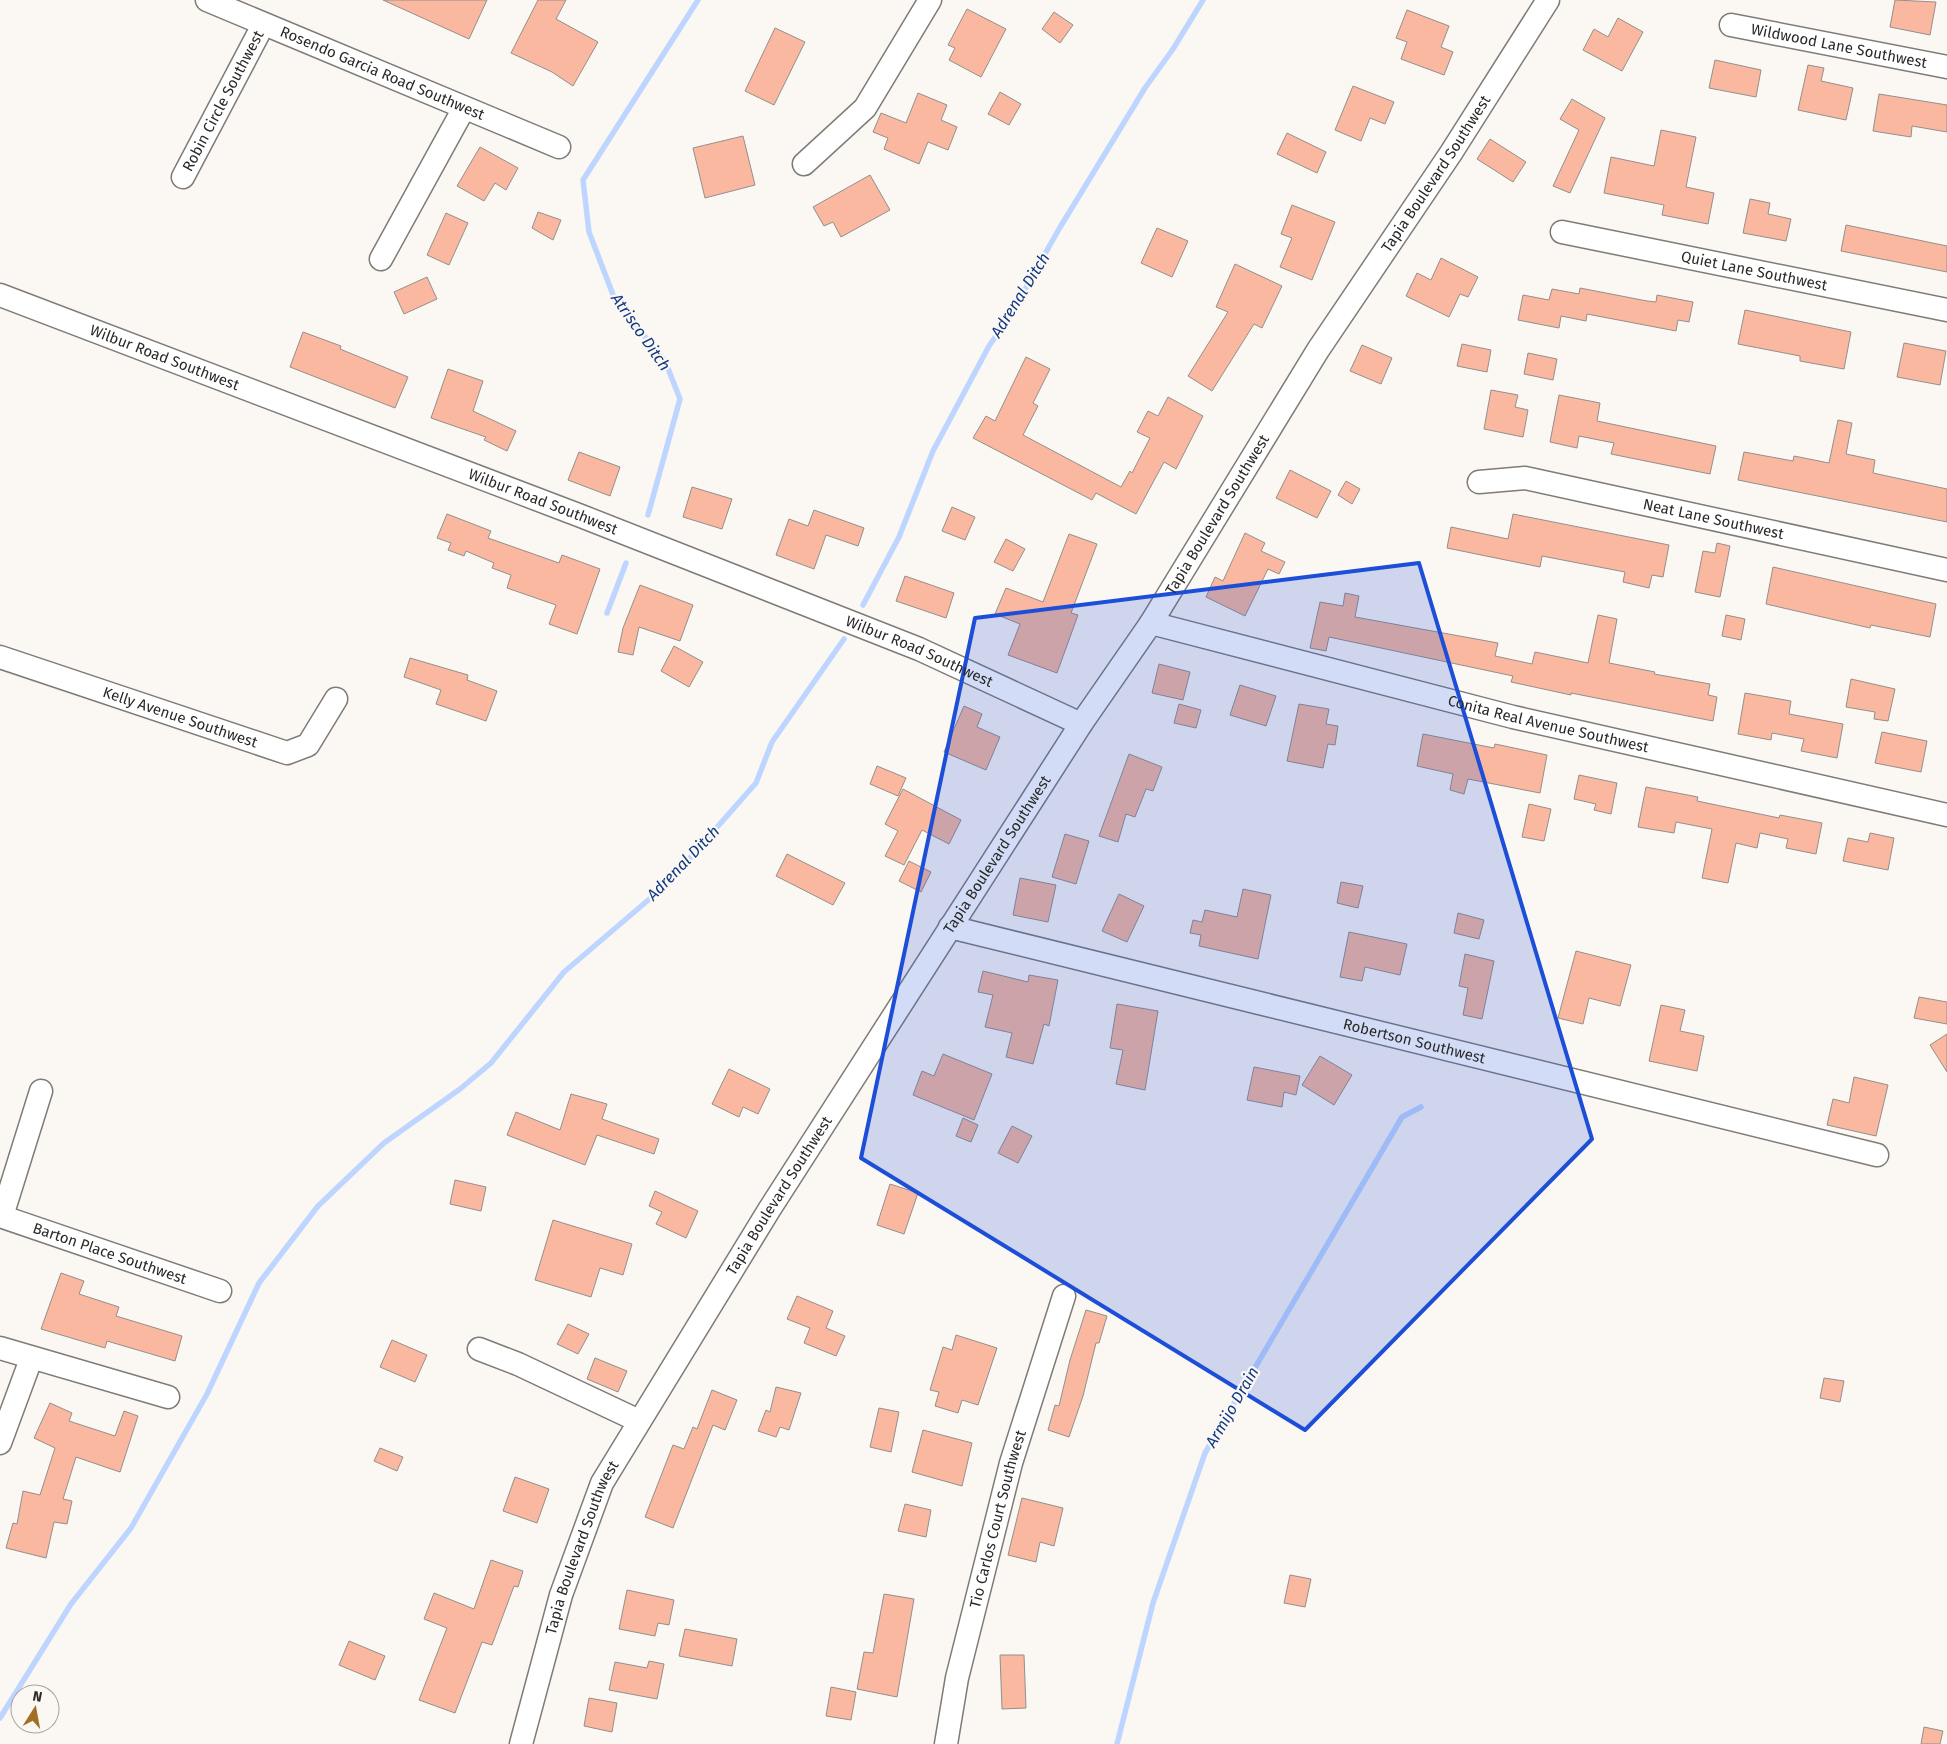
<svg xmlns="http://www.w3.org/2000/svg" width="1947" height="1744" viewBox="0 0 1947 1744" font-family="'Fira Sans',sans-serif">
	<rect width="100%" height="100%" fill="#fbf7f3"/>
	<g fill="none" stroke-linecap="round" stroke-linejoin="round">
		<!-- stream -->
		<g stroke="#bed6ff" stroke-width="5.5">
			<path d="M648,515L680,399L665,361L615,300L589,232L583,180L698,0"/>
			<path d="M863,605L899,537L933,451L989,346L1010,316L1059,229L1145,88L1173,49L1203,0"/>
			<path d="M607,613L626,563"/>
			<path d="M0,1718L71,1604L131,1528L207,1394L259,1283L318,1206L384,1143L460,1089L491,1063L564,972L667,884L756,783L772,742L844,639"/>
			<path d="M1117,1744L1153,1603L1205,1453L1402,1117L1421,1107"/>
		</g>
	</g>
	<!-- building -->
	<g fill="#f9b89f" stroke="#948f8c">
		<path d="M383,0H487L469,39Z"/>
		<path d="M538,0H566L556,19L598,42L573,86L552,72L511,53Z"/>
		<path d="M1895,0L1936,2L1930,35L1890,27Z"/>
		<path d="M967,9L1006,29L981,77L949,60L955,48L948,45Z"/>
		<path d="M1407,10L1449,26L1441,47L1453,52L1444,75L1401,59L1407,42L1396,38Z"/>
		<path d="M1054,12L1073,25L1060,43L1042,29Z"/>
		<path d="M1618,18L1643,32L1622,71L1583,50L1594,29L1608,37Z"/>
		<path d="M775,28L805,42L774,105L745,91Z"/>
		<path d="M1715,60L1761,70L1756,97L1709,88Z"/>
		<path d="M1808,65L1824,68L1821,81L1853,88L1846,120L1798,110Z"/>
		<path d="M1353,86L1394,102L1385,124L1370,118L1361,141L1335,130Z"/>
		<path d="M1000,92L1021,104L1009,125L988,114Z"/>
		<path d="M918,93L947,105L941,120L957,127L948,150L928,142L919,164L884,149L888,138L873,132L881,113L906,123Z"/>
		<path d="M1879,94L1947,105V132L1912,126L1911,137L1873,131Z"/>
		<path d="M1572,99L1605,118L1570,193L1553,186L1579,130L1560,119Z"/>
		<path d="M1661,130L1696,137L1686,187L1714,193L1708,224L1662,215L1664,205L1604,193L1611,157L1654,166Z"/>
		<path d="M1287,133L1326,152L1317,173L1277,154Z"/>
		<path d="M743,136L755,185L705,198L693,148Z"/>
		<path d="M1490,139L1526,162L1513,182L1477,159Z"/>
		<path d="M480,147L518,168L506,190L495,183L484,201L457,186Z"/>
		<path d="M870,175L890,210L841,237L833,222L824,226L813,207Z"/>
		<path d="M1750,199L1770,203L1768,214L1791,219L1786,241L1743,233Z"/>
		<path d="M1292,205L1335,222L1312,280L1280,267L1292,238L1281,234Z"/>
		<path d="M538,212L561,220L553,240L532,228Z"/>
		<path d="M446,213L468,223L449,265L427,255Z"/>
		<path d="M1846,225L1947,246V272L1841,251Z"/>
		<path d="M1157,228L1188,241L1172,277L1141,263Z"/>
		<path d="M1441,258L1478,277L1468,297L1460,294L1449,317L1406,296L1417,273L1431,280Z"/>
		<path d="M1235,264L1282,286L1262,328L1254,324L1212,391L1188,376L1228,312L1216,307Z"/>
		<path d="M427,277L437,299L404,314L394,292Z"/>
		<path d="M1580,288L1647,301L1656,302L1657,295L1693,302L1689,322L1678,320L1676,331L1587,314L1586,321L1561,316L1559,328L1518,320L1523,295L1549,300L1552,289L1579,294Z"/>
		<path d="M1745,310L1851,332L1844,369L1800,361V356L1738,344Z"/>
		<path d="M303,332L341,346L340,349L408,377L395,408L290,367Z"/>
		<path d="M1904,343L1946,351L1940,385L1897,377Z"/>
		<path d="M1462,344L1491,350L1487,372L1457,366Z"/>
		<path d="M1362,345L1392,358L1381,384L1350,371Z"/>
		<path d="M1528,353L1557,359L1553,380L1524,374Z"/>
		<path d="M1026,357L1050,369L1033,403L1038,406L1023,435L1121,487L1130,471L1132,473L1150,438L1137,432L1148,411L1158,416L1168,397L1203,416L1176,469L1164,462L1136,514L1096,493L1092,500L973,438L986,416L995,421Z"/>
		<path d="M448,369L483,381L473,411L516,431L507,451L484,440L486,437L431,418Z"/>
		<path d="M1491,390L1518,395L1515,407L1528,410L1523,437L1484,429Z"/>
		<path d="M1559,395L1600,403L1597,421L1716,446L1710,474L1611,454L1614,443L1579,436L1577,448L1550,442Z"/>
		<path d="M1838,420L1852,423L1846,454L1875,460L1873,473L1947,489V522L1738,480L1744,452L1793,461L1794,456L1829,463Z"/>
		<path d="M579,452L620,467L610,496L568,480Z"/>
		<path d="M1290,470L1331,491L1317,518L1276,498Z"/>
		<path d="M1346,481L1360,489L1352,504L1338,495Z"/>
		<path d="M692,487L732,499L722,529L683,517Z"/>
		<path d="M952,507L975,517L965,540L942,531Z"/>
		<path d="M814,510L864,528L858,546L826,535L814,569L776,555L789,519L808,526Z"/>
		<path d="M447,514L491,531L488,538L559,563L562,555L600,569L577,634L549,624L556,605L507,588L511,575L492,568L494,563L466,551L464,556L448,550L451,543L437,538Z"/>
		<path d="M1513,514L1669,545L1663,577L1652,575L1649,588L1623,582L1625,572L1542,556L1540,567L1447,548L1451,527L1508,539Z"/>
		<path d="M1245,533L1265,543L1261,551L1285,562L1279,574L1268,569L1245,616L1206,597L1215,577L1223,581Z"/>
		<path d="M1069,534L1097,544L1071,613L1078,615L1057,673L1008,655L1020,624L995,614L1006,588L1043,602Z"/>
		<path d="M1006,539L1025,549L1013,571L994,562Z"/>
		<path d="M1717,543L1730,546L1720,597L1695,592L1703,551L1715,553Z"/>
		<path d="M1773,567L1936,604L1930,637L1871,625L1870,628L1766,604Z"/>
		<path d="M905,576L954,593L946,618L896,601Z"/>
		<path d="M640,585L693,605L680,641L639,627L633,655L618,652L623,628Z"/>
		<path d="M1345,593L1359,596L1355,617L1498,643L1495,656L1532,664L1535,652L1588,663L1598,615L1617,619L1609,663L1655,672L1654,674L1710,684L1708,695L1717,697L1713,721L1571,693V695L1511,682L1513,676L1329,637L1326,651L1310,648L1320,602L1343,606Z"/>
		<path d="M1726,615L1745,619L1741,640L1722,636Z"/>
		<path d="M674,646L703,662L689,687L661,671Z"/>
		<path d="M410,658L468,675L467,680L497,691L486,721L436,704L441,690L404,677Z"/>
		<path d="M1159,664L1190,672L1183,700L1152,693Z"/>
		<path d="M1851,679L1895,689L1888,721L1874,719L1875,712L1846,707Z"/>
		<path d="M1240,685L1276,696L1266,726L1230,715Z"/>
		<path d="M1745,693L1791,701L1789,714L1843,724L1837,758L1801,751L1804,739L1772,733L1771,740L1738,734Z"/>
		<path d="M1179,704L1201,710L1196,728L1174,723Z"/>
		<path d="M1299,704L1329,709L1326,724L1338,726L1335,745L1328,744L1323,768L1287,761Z"/>
		<path d="M964,706L982,714L977,727L1000,737L986,770L944,752Z"/>
		<path d="M1882,732L1927,741L1921,772L1875,763Z"/>
		<path d="M1423,734L1494,748L1495,744L1547,755L1540,793L1468,779L1464,794L1450,790L1453,774L1417,766Z"/>
		<path d="M1129,754L1162,767L1153,791L1146,789L1135,817L1126,814L1118,842L1099,836Z"/>
		<path d="M877,766L906,778L898,796L870,784Z"/>
		<path d="M1579,775L1617,783L1611,814L1594,810L1596,804L1574,799Z"/>
		<path d="M1646,787L1698,797L1697,801L1779,818L1780,815L1822,823L1816,854L1786,848L1788,839L1760,833L1757,848L1736,843L1728,883L1702,878L1712,829L1676,822L1674,833L1638,827Z"/>
		<path d="M903,789L961,820L949,844L922,830L904,865L885,856L898,831L885,824Z"/>
		<path d="M1529,804L1551,809L1544,841L1522,837Z"/>
		<path d="M1870,833L1894,838L1888,870L1843,861L1848,838L1868,842Z"/>
		<path d="M1065,834L1089,841L1076,884L1052,877Z"/>
		<path d="M787,854L845,883L833,905L776,876Z"/>
		<path d="M909,861L931,872L921,892L899,881Z"/>
		<path d="M1020,878L1056,885L1048,922L1013,915Z"/>
		<path d="M1341,882L1363,886L1358,908L1337,903Z"/>
		<path d="M1243,889L1271,895L1258,959L1199,946L1201,935L1190,933L1193,920L1202,922L1205,910L1237,917Z"/>
		<path d="M1119,894L1144,906L1127,942L1102,931Z"/>
		<path d="M1458,913L1484,920L1479,939L1454,933Z"/>
		<path d="M1349,932L1407,944L1400,975L1365,967L1362,981L1340,977Z"/>
		<path d="M1576,951L1631,965L1620,1006L1589,998L1583,1024L1558,1018Z"/>
		<path d="M1465,954L1494,961L1482,1019L1463,1015L1468,988L1459,986Z"/>
		<path d="M983,971L1028,982L1029,975L1058,980L1049,1026L1044,1024L1033,1064L1006,1057L1012,1033L985,1027L993,995L978,992Z"/>
		<path d="M1919,997L1947,1002V1024L1914,1018Z"/>
		<path d="M1117,1004L1158,1011L1145,1090L1116,1084L1123,1050L1110,1048Z"/>
		<path d="M1661,1005L1685,1010L1680,1031L1704,1036L1697,1071L1649,1061Z"/>
		<path d="M1947,1034V1072L1930,1045Z"/>
		<path d="M943,1054L992,1074L974,1120L913,1095L922,1071L934,1076Z"/>
		<path d="M1320,1056L1352,1075L1334,1105L1302,1085Z"/>
		<path d="M1254,1067L1300,1076L1296,1095L1284,1092L1282,1107L1247,1100Z"/>
		<path d="M729,1069L770,1089L758,1114L743,1107L739,1117L712,1104Z"/>
		<path d="M1854,1077L1888,1085L1876,1136L1827,1125L1833,1099L1849,1103Z"/>
		<path d="M571,1094L607,1104L602,1119L659,1139L654,1154L597,1135L585,1165L507,1135L516,1112L560,1130Z"/>
		<path d="M963,1118L978,1125L971,1142L956,1136Z"/>
		<path d="M1012,1126L1032,1136L1018,1163L998,1153Z"/>
		<path d="M455,1180L486,1187L481,1211L450,1204Z"/>
		<path d="M890,1184L918,1193L904,1234L877,1225Z"/>
		<path d="M655,1191L698,1211L686,1238L656,1224L662,1212L649,1206Z"/>
		<path d="M553,1220L632,1244L623,1275L600,1268L591,1297L535,1280Z"/>
		<path d="M61,1273L84,1281L79,1294L119,1307L116,1316L182,1336L175,1361L107,1341L105,1348L41,1329Z"/>
		<path d="M797,1296L833,1311L826,1328L845,1336L836,1356L804,1343L810,1328L787,1319Z"/>
		<path d="M1086,1310L1107,1316L1099,1343H1096L1083,1396L1069,1437L1048,1430L1055,1405L1059,1406L1070,1360Z"/>
		<path d="M568,1324L589,1334L578,1354L557,1344Z"/>
		<path d="M956,1335L997,1348L978,1405L962,1400L958,1413L935,1406L939,1392L930,1390L943,1347L952,1350Z"/>
		<path d="M392,1340L427,1355L415,1382L380,1367Z"/>
		<path d="M595,1358L627,1371L618,1392L587,1379Z"/>
		<path d="M1824,1378L1844,1381L1840,1402L1820,1398Z"/>
		<path d="M776,1387L801,1393L789,1430L780,1427L776,1437L758,1431L766,1410L770,1412Z"/>
		<path d="M712,1390L737,1400L725,1430L713,1425L673,1528L645,1517L673,1445L684,1449L693,1427L697,1429Z"/>
		<path d="M50,1403L72,1413L69,1421L115,1436L124,1411L138,1416L120,1472L76,1457L63,1499L72,1501L67,1524L54,1522L46,1558L6,1548L13,1523L17,1524L23,1491L40,1495L55,1448L34,1438Z"/>
		<path d="M879,1408L899,1412L891,1452L870,1447Z"/>
		<path d="M923,1430L972,1443L962,1486L912,1472Z"/>
		<path d="M380,1448L403,1457L397,1471L374,1461Z"/>
		<path d="M515,1477L549,1489L537,1523L503,1511Z"/>
		<path d="M1022,1498L1063,1508L1054,1546L1040,1542L1036,1562L1008,1555Z"/>
		<path d="M905,1504L931,1510L926,1537L898,1531Z"/>
		<path d="M491,1560L523,1571L518,1587L514,1586L492,1645L482,1642L455,1713L419,1700L447,1628L424,1619L434,1593L474,1609Z"/>
		<path d="M1290,1575L1311,1579L1305,1607L1284,1603Z"/>
		<path d="M627,1590L674,1600L669,1625L658,1623L655,1636L619,1629Z"/>
		<path d="M884,1594L914,1599L897,1697L857,1689L864,1652L873,1653Z"/>
		<path d="M685,1629L737,1639L732,1666L679,1656Z"/>
		<path d="M349,1641L385,1656L375,1680L339,1665Z"/>
		<path d="M1000,1655H1024L1026,1708L1002,1709Z"/>
		<path d="M649,1661L664,1664L657,1699L609,1690L615,1662L647,1668Z"/>
		<path d="M831,1687L856,1692L851,1720L826,1716Z"/>
		<path d="M589,1698L617,1703L612,1732L584,1726Z"/>
		<path d="M1924,1727L1943,1731L1940,1744H1921Z"/>
	</g>
	<g fill="none" stroke-linecap="round" stroke-linejoin="round">
		<!-- minor casing -->
		<g stroke="#7f7b77" stroke-width="25">
			<g id="minor">
				<path id="s1" d="M207,0L559,147"/>
				<path id="s2" d="M1731,25L1947,67"/>
				<path d="M804,164L865,108L930,0"/>
				<path id="s3" d="M183,177L263,25"/>
				<path id="s4" d="M1562,232L1947,310"/>
				<path d="M381,259L464,108"/>
				<path id="s5" d="M0,295L581,516L919,649L1081,724"/>
				<path id="s6" d="M1479,482L1525,478L1947,570"/>
				<path id="s7" d="M1151,623L1513,717L1947,815"/>
				<path id="s8" d="M0,657L287,753L308,745L336,699"/>
				<path id="s9" d="M950,927L1877,1155"/>
				<path id="s10" d="M0,1216L220,1291"/>
				<path d="M2,1216L41,1091"/>
				<path d="M0,1348L168,1397"/>
				<path d="M479,1349L518,1364L639,1421"/>
				<path d="M0,1443L31,1359"/>
				<path id="s11" d="M521,1744L561,1595L602,1483L769,1210L1081,724L1151,623L1318,350L1451,153L1548,0"/>
				<path id="s12" d="M946,1744L957,1678L1011,1463L1064,1296"/>
			</g>
		</g>
		<!-- minor -->
		<use href="#minor" stroke="#fff" stroke-width="22"/>
	</g>
	<!-- marked area -->
	<path fill="#1d4ed8" fill-opacity="0.2" stroke="#1d4ed8" stroke-width="4" stroke-linejoin="round" d="M1419,563L1592,1139L1305,1430L861,1158L975,618Z"/>
	<g text-anchor="middle" dominant-baseline="central" stroke-width="4.5" stroke-linejoin="round" paint-order="stroke">
		<!-- street labels -->
		<g font-size="15" fill="#2a2927" stroke="#fbf7f3">
			<text stroke="none"><textPath href="#s2" startOffset="110">Wildwood Lane Southwest</textPath></text>
			<text stroke="none"><textPath href="#s1" startOffset="190">Rosendo Garcia Road Southwest</textPath></text>
			<text stroke="none"><textPath href="#s3" startOffset="86">Robin Circle Southwest</textPath></text>
			<text stroke="none"><textPath href="#s11" startOffset="1826">Tapia Boulevard Southwest</textPath></text>
			<text stroke="none"><textPath href="#s4" startOffset="196">Quiet Lane Southwest</textPath></text>
			<text stroke="none"><textPath href="#s5" startOffset="176">Wilbur Road Southwest</textPath></text>
			<text stroke="none"><textPath href="#s5" startOffset="581">Wilbur Road Southwest</textPath></text>
			<text stroke="none"><textPath href="#s11" startOffset="1421">Tapia Boulevard Southwest</textPath></text>
			<text stroke="none"><textPath href="#s6" startOffset="239">Neat Lane Southwest</textPath></text>
			<text stroke="none"><textPath href="#s5" startOffset="986">Wilbur Road Southwest</textPath></text>
			<text stroke="none"><textPath href="#s8" startOffset="190">Kelly Avenue Southwest</textPath></text>
			<text stroke="none"><textPath href="#s7" startOffset="410">Conita Real Avenue Southwest</textPath></text>
			<text stroke="none"><textPath href="#s11" startOffset="1016">Tapia Boulevard Southwest</textPath></text>
			<text stroke="none"><textPath href="#s9" startOffset="478">Robertson Southwest</textPath></text>
			<text stroke="none"><textPath href="#s11" startOffset="611">Tapia Boulevard Southwest</textPath></text>
			<text stroke="none"><textPath href="#s10" startOffset="116">Barton Place Southwest</textPath></text>
			<text stroke="none"><textPath href="#s12" startOffset="231">Tio Carlos Court Southwest</textPath></text>
			<text stroke="none"><textPath href="#s11" startOffset="206">Tapia Boulevard Southwest</textPath></text>
		</g>
		<!-- water labels -->
		<g font-size="16" font-style="italic" fill="#103983" stroke="#fbf7f3">
			<text transform="translate(1020 295) rotate(-58)">Adrenal Ditch</text>
			<text transform="translate(641 332) rotate(55)">Atrisco Ditch</text>
			<text transform="translate(683 863) rotate(-46)">Adrenal Ditch</text>
			<text transform="translate(1232 1407) rotate(-60)">Armijo Drain</text>
		</g>
	</g>
	<!-- north arrow -->
	<g transform="translate(35 1709) rotate(11)"><circle r="24" fill="#fbf7f3" stroke="#a7a5a1"/>
	<path d="M0-4L9 19L0 12L-9 19Z" fill="#a16f25"/>
	<text y="-8" font-size="14" font-weight="bold" text-anchor="middle" fill="#2a2927">N</text>
	</g>
</svg>
